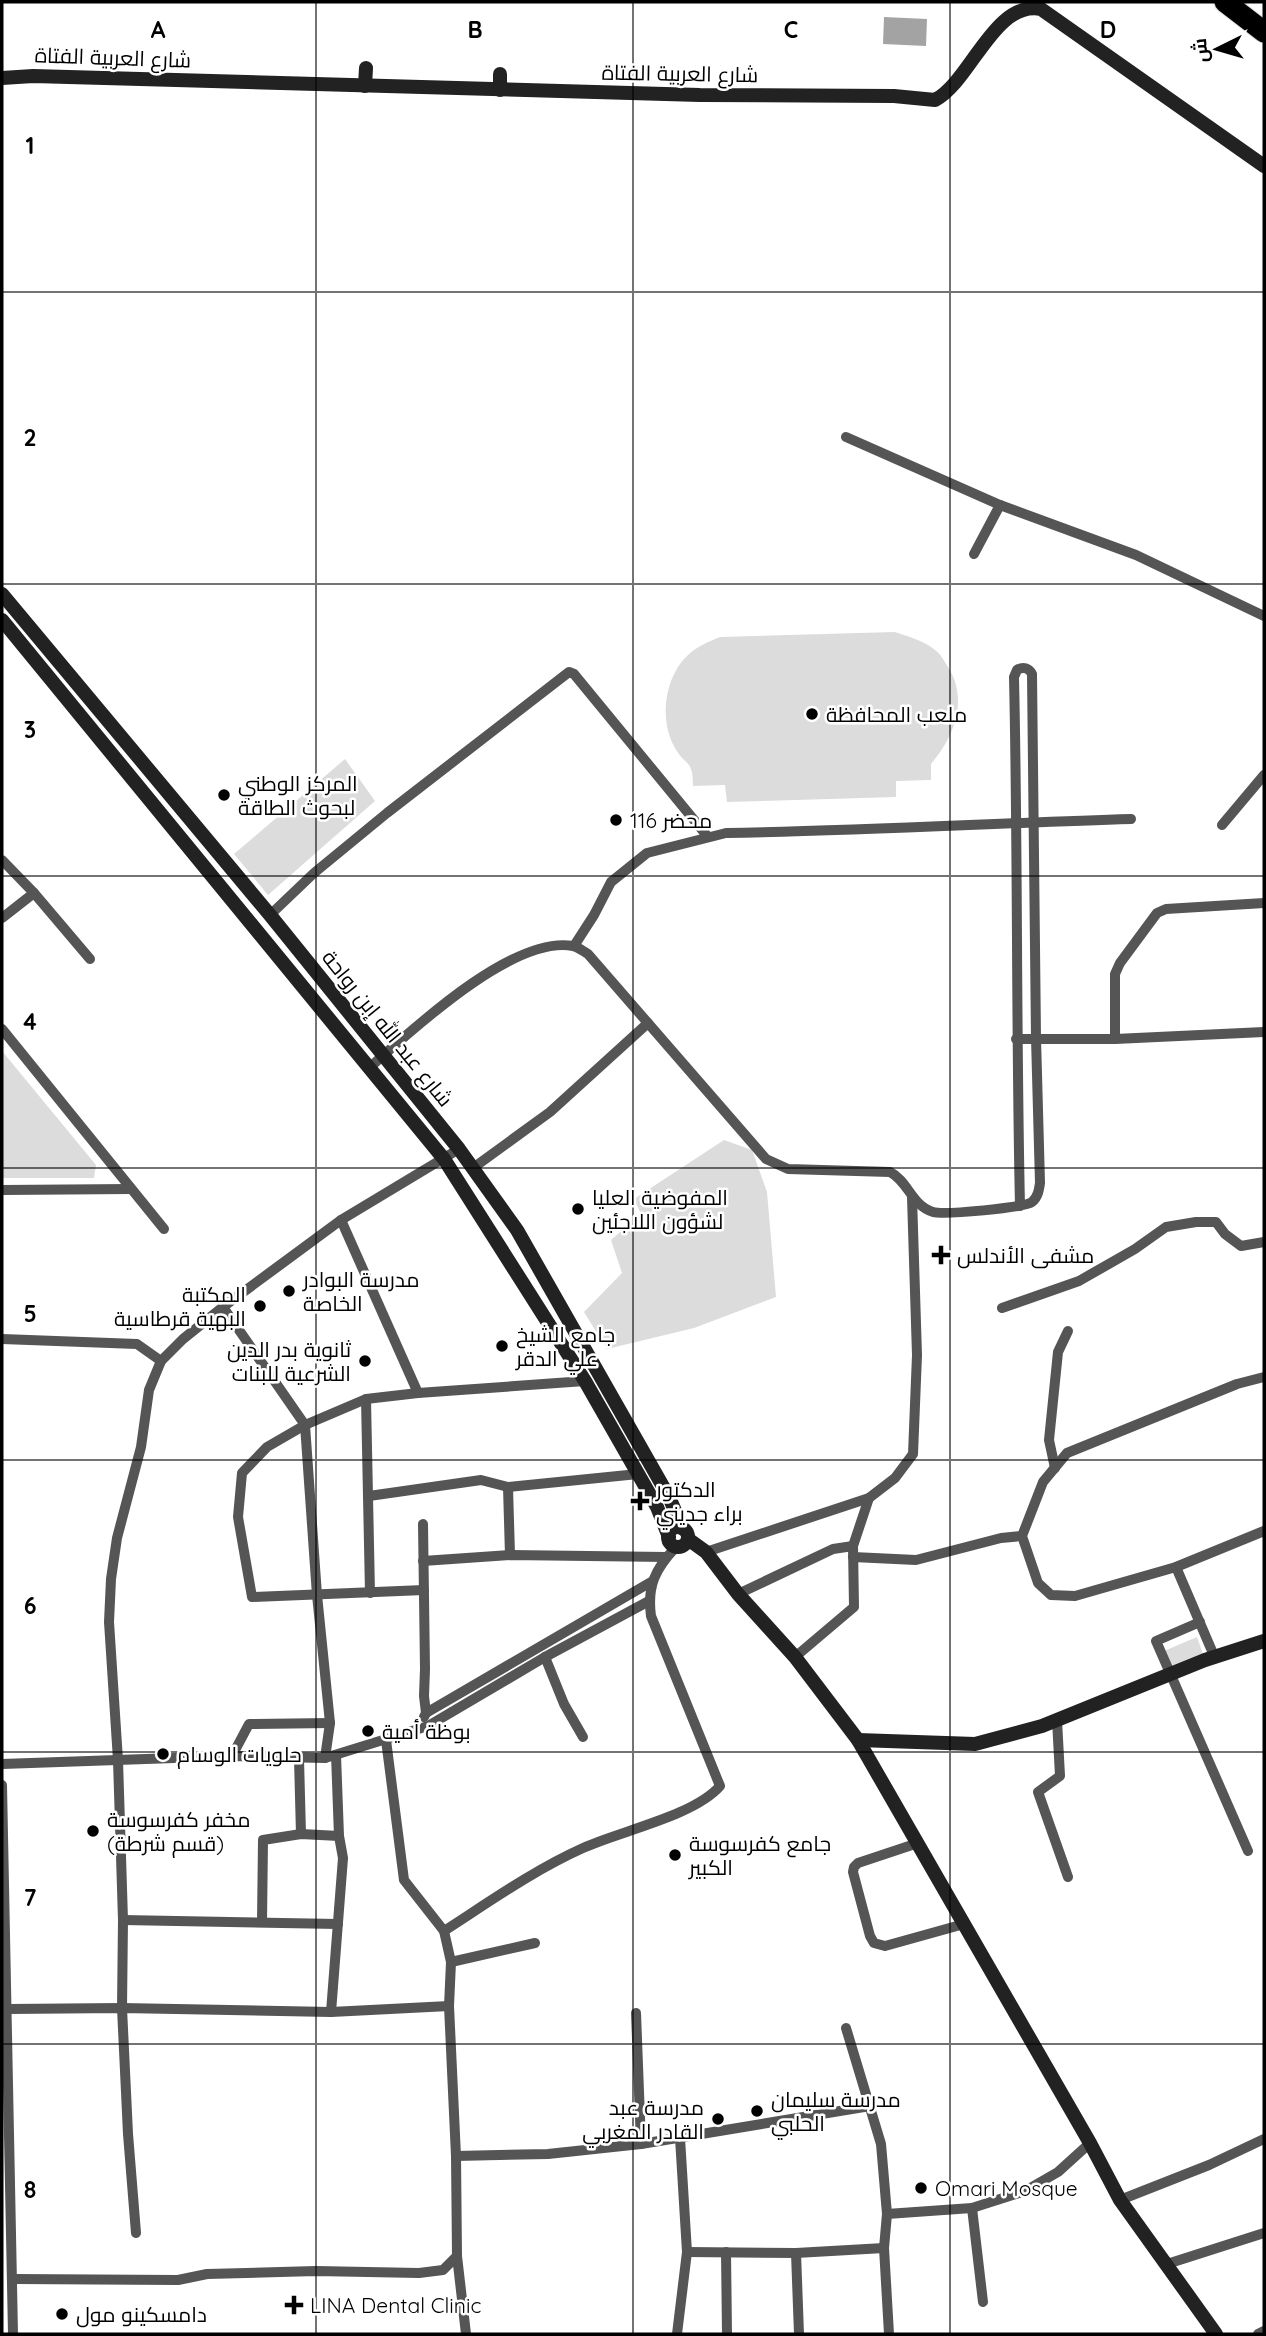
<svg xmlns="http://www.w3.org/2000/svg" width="1266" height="2336" viewBox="0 0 1266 2336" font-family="Quicksand,Cairo,sans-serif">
	<rect width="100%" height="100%" fill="#fff"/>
	<!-- green -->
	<g fill="#dcdcdc">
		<path d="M895,632C909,637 923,640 935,650C941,654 944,661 948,667C969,700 954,737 931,764V780L896,781V797L727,802L725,785L693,786C693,759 686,767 675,748C659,721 664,678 687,656C697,646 708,642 720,637Z"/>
		<path d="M345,759L375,801L268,895L234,854Z"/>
		<path d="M2,1051L96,1165L94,1178H2Z"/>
		<path d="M724,1140L752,1150L767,1192L776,1297L694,1328L607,1349L584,1312L622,1273L611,1240L641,1214L634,1199Z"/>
		<path d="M1197,1637L1205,1660L1174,1673L1164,1651Z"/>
	</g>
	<!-- water -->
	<path fill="#a3a3a3" d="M884,17L927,19L926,46L883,44Z"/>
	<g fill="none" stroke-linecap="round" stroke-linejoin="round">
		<!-- highway casing -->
		<g stroke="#dbdbdb" stroke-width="23">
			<path id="highway" d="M1225,2L1264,32"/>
		</g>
		<!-- street -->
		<g stroke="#555" stroke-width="10">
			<path d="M846,437L1000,505L1136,555L1264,616"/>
			<path d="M974,554L1000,505"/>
			<path d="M1222,825L1264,775"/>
			<path d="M2,860L34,893L90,959"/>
			<path d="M270,915L314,873L387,813L569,672L574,674L708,837"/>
			<path d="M2,918L34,893"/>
			<path d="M574,946L594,915L611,882L647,853L726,833C861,831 996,823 1131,819"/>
			<path d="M2,1029L164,1229"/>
			<path d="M1016,1039H1115L1264,1032"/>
			<path d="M1115,1039V974L1120,963L1157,913L1166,909L1264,903"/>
			<path d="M369,1068C412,1030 513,935 573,946C578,947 583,951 588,954L766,1159L788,1169L890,1172C908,1181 912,1206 933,1212C944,1215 1024,1208 1032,1202C1038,1197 1039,1190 1040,1183L1036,1038L1032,674C1029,668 1023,666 1017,670L1014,677C1018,853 1016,1030 1020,1206"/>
			<path d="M473,1168L550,1112L648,1023"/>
			<path d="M2,1190L131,1189"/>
			<path d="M341,1220L418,1393"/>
			<path d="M223,1307L305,1425L317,1595L330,1723L325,1758"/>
			<path d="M1002,1308L1079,1281L1135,1249L1166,1227L1196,1222H1216L1225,1234L1241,1246L1264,1242"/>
			<path d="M2,1339L137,1344L161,1361"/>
			<path d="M1264,1377L1237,1384L1067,1453L1043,1482L1022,1536L1038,1583L1051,1595L1075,1596L1176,1567L1264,1531"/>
			<path d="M366,1399L370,1593"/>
			<path d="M1055,1468L1049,1440L1058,1352L1068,1331"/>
			<path d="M508,1487L510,1555"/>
			<path d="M369,1496L481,1480L508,1487L638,1474"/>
			<path d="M423,1524L425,1669L424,1696L426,1713L424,1717"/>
			<path d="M706,1552L869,1498L895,1478L913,1454L917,1355L912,1197"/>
			<path d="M853,1557L916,1560L1001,1538L1022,1536"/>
			<path d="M423,1561L510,1555L666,1557"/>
			<path d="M1176,1567L1215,1658"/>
			<path d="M424,1590L252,1597L238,1517L242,1473L267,1447L305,1425L366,1399L418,1393L585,1381"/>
			<path d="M738,1594L833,1549L853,1546"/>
			<path d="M1200,1622L1156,1641L1248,1851"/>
			<path d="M545,1657L564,1704L583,1737"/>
			<path d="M795,1657L854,1607L853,1546L869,1498"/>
			<path d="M426,1713L651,1582"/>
			<path d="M1057,1720L1060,1776L1038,1792L1068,1877"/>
			<path d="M386,1740L404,1880L444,1931L451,1962L449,2006L456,2156L457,2256L466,2334"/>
			<path d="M232,1756L249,1724L330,1723"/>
			<path d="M299,1759L301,1834"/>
			<path d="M2,1764L232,1756L325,1758L428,1726L545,1657L649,1601"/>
			<path d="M2,1785L13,2334"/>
			<path d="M918,1843L858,1863L854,1867L853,1872L870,1936L874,1943L885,1946L964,1924"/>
			<path d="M123,1920L338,1924"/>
			<path d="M262,1922L263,1840L301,1834L339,1836"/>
			<path d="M444,1931C489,1902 534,1870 583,1848C620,1831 694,1816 720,1786L651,1616C647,1586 655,1569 676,1547"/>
			<path d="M451,1962L535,1943"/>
			<path d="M8,2009L122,2008L331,2012L449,2006"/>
			<path d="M331,2012L343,1858L339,1836L336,1755"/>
			<path d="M636,2013L641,2144"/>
			<path d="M846,2028L881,2144L887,2214L884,2248L889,2334"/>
			<path d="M456,2156L548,2154L641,2144L870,2106"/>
			<path d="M1120,2200L1209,2165L1264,2139"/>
			<path d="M972,2208L983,2302"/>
			<path d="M887,2214L972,2208L1025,2191L1058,2172L1090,2143"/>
			<path d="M136,2233L128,2134L122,2008L123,1920L118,1760L109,1622L111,1579L117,1538L141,1447L149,1390L161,1361L183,1339L223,1307L341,1220L459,1149"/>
			<path d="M687,2252L796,2253L884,2248"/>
			<path d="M726,2252L727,2334"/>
			<path d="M796,2253L799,2334"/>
			<path d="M1167,2264L1264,2233"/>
			<path d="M13,2279L178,2280L207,2274L316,2271L419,2273L443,2270L457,2256"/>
			<path d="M677,2334L687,2252L680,2138"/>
			<path d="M1258,2334L1264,2331"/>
		</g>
		<!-- secondary -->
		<g stroke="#222" stroke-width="14">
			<path d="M2,78L33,76L700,95L894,96L935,100C971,81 994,0 1041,9L1264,166"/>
			<path d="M365,86L366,68"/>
			<path d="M500,90V74"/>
			<path d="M2,594L270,915L459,1149L517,1230L669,1497L683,1529"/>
			<path d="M2,620L444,1159L585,1381L657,1507L669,1537"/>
			<circle cx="678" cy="1537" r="10"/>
			<path d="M688,1539L706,1552L738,1594L795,1657L858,1740L1090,2143L1120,2200L1216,2334"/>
			<path d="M858,1740L975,1744L1042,1726L1205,1660L1264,1641"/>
		</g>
		<!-- highway -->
		<use href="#highway" stroke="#000" stroke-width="21"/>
	</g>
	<!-- grid -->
	<path fill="none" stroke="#000" stroke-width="2" stroke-opacity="0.55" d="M316,2V2334M633,2V2334M950,2V2334M2,292H1264M2,584H1264M2,876H1264M2,1168H1264M2,1460H1264M2,1752H1264M2,2044H1264"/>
	<!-- markers -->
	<g fill="#000" stroke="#fff" stroke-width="2.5">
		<circle cx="812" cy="714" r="7"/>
		<circle cx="224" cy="795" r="7"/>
		<circle cx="616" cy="820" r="7"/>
		<circle cx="578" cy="1209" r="7"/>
		<path d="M937.5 1244.5h7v7h7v7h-7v7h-7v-7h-7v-7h7z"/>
		<circle cx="289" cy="1291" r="7"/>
		<circle cx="260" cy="1306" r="7"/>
		<circle cx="502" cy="1346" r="7"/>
		<circle cx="365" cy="1361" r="7"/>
		<path d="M636.5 1490.5h7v7h7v7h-7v7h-7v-7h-7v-7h7z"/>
		<circle cx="368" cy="1731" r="7"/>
		<circle cx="163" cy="1754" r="7"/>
		<circle cx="93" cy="1831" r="7"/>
		<circle cx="675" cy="1855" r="7"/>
		<circle cx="757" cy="2111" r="7"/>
		<circle cx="718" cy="2119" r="7"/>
		<circle cx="921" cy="2188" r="7"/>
		<path d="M290.5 2294.5h7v7h7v7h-7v7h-7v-7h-7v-7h7z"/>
		<circle cx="62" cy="2314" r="7"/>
	</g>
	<g text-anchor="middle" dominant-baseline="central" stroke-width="5" stroke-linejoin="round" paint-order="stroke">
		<!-- street labels -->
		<g font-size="21" fill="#000" stroke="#fff">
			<text transform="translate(113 57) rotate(2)">شارع العربية الفتاة</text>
			<text transform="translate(680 73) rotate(1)">شارع العربية الفتاة</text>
			<text transform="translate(388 1028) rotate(51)">شارع عبد الله إبن رواحة</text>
		</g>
		<!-- poi labels -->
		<g font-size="21" fill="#000" stroke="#fff" text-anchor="start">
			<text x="826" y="714">ملعب المحافظة</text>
			<text x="238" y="783">المركز الوطني<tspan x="238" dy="24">لبحوث الطاقة</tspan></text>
			<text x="630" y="820">محضر 116</text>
			<text x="592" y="1197">المفوضية العليا<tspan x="592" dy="24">لشؤون اللاجئين</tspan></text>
			<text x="957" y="1255">مشفى الأندلس</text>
			<text x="303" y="1279">مدرسة البوادر<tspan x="303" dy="24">الخاصة</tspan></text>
			<text x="246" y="1294" text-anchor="end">المكتبة<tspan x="246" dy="24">البهية قرطاسية</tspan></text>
			<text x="516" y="1334">جامع الشيخ<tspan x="516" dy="24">علي الدقر</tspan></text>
			<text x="351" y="1349" text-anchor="end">ثانوية بدر الدين<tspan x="351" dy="24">الشرعية للبنات</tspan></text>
			<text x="656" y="1489">الدكتور<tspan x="656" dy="24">براء جديني</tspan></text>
			<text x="382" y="1731">بوظة أمية</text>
			<text x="177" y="1754">حلويات الوسام</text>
			<text x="107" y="1819">مخفر كفرسوسة<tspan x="107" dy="24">(قسم شرطة)</tspan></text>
			<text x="689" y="1843">جامع كفرسوسة<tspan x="689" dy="24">الكبير</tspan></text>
			<text x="771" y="2099">مدرسة سليمان<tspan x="771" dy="24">الحلبي</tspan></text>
			<text x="704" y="2107" text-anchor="end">مدرسة عبد<tspan x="704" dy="24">القادر المغربي</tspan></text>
			<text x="935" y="2188">Omari Mosque</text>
			<text x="310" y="2305">LINA Dental Clinic</text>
			<text x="76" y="2314">دامسكينو مول</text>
		</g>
	</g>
	<g font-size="23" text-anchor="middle" font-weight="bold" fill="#000" stroke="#fff" stroke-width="5" stroke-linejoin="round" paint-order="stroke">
		<text x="158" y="38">A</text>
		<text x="475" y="38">B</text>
		<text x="791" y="38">C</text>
		<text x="1108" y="38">D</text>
		<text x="30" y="154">1</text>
		<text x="30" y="446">2</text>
		<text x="30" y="738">3</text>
		<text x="30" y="1030">4</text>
		<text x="30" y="1322">5</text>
		<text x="30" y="1614">6</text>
		<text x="30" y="1906">7</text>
		<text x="30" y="2198">8</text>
	</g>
	<!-- border -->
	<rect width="1266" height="2336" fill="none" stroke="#000000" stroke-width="7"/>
	<!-- north arrow -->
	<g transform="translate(1217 49) rotate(265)" stroke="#ffffff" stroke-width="5" paint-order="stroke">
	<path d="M0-5L12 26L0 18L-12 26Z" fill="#000000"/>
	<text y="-10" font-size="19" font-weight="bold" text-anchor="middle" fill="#000000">ش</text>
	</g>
</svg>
